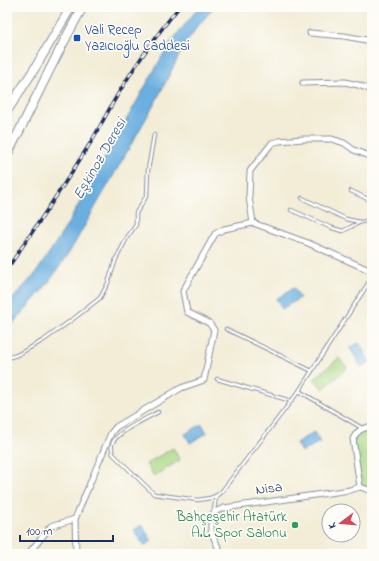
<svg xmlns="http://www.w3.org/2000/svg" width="379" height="561" viewBox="0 0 379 561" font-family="'Indie Flower',sans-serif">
	<rect width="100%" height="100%" fill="#fdfcf7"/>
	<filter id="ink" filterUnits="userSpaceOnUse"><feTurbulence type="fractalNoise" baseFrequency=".025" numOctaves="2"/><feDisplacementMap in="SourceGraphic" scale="8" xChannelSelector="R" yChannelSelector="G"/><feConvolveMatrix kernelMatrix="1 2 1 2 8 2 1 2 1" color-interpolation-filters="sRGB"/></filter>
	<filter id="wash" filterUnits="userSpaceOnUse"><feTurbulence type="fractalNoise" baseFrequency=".012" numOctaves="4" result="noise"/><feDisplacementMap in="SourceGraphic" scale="16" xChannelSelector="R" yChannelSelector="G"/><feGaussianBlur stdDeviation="0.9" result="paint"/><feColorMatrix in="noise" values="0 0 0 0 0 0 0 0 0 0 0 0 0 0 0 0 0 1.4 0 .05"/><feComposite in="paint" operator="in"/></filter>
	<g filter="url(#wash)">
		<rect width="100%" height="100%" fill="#f3edd7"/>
		<!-- green -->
		<g fill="#acd986" stroke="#648472">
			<path d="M339,358L347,368L323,389L314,379Z"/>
			<path d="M372,426V491L360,487L353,439L356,433Z"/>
			<path d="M173,448L180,460L154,476L146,464Z"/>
		</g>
		<!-- water -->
		<g fill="#6bafe0" stroke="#436f9f">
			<path d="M199,7H214L195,30L184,46L156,101L69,253L46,286L7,330V305L36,273L66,227L168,46Z"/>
			<path d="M294,288L300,298L282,309L276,299Z"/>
			<path d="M359,343L370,362L361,367L350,348Z"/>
			<path d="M202,424L207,433L190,443L185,434Z"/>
			<path d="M314,432L320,442L301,452L296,443Z"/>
			<path d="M142,525L152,541L144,546L134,530Z"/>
		</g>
	</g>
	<g filter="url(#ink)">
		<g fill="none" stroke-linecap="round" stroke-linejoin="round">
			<!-- lane casing -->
			<g stroke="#878e9a" stroke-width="4.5">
				<g id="lane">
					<path d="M351,191L372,201"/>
					<path d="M302,198L346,219L360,222"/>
					<path d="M291,210L332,228L343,231C352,227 362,219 372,221"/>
					<path d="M226,329L312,371"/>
					<path d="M7,358L17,355L44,340L77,316L100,298L108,283L116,259L128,236L136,225V213L147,195L148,170L154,135"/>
					<path d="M217,379L291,401"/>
					<path d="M158,412C146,419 116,432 112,444C111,448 112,451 113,454L154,494L198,500L210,498L216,496L222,491L299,391"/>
					<path d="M362,428L299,391L371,279"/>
					<path d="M214,511L216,496"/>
				</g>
			</g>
			<!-- street casing -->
			<g stroke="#878e9a" stroke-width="7">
				<g id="street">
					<path d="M310,33L344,36L372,41"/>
					<path d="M303,83L345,82L358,85L372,90"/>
					<path d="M372,154L367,155L354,150L344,143L332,139H303L279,141L272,143L250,171L249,197L253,223L308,243L369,270H372"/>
					<path d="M360,487L353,439C358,429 362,429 372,426"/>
					<path d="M75,519L111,433L116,427L181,388L204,380L214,330L209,323L187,312L183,291L215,234L224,229L253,223"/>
					<path d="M28,554L51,526L75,519L76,554"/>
					<path d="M221,554L211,531V522L214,512L224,508L350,490L360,487L372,491"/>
				</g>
			</g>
			<!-- primary casing -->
			<g stroke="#878e9a" stroke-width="10">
				<g id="primary">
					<path d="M7,111L35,68L71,7"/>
					<path d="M7,155C33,106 55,55 83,7"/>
				</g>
			</g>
			<!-- lane -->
			<use href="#lane" stroke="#fff" stroke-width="2.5"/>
			<!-- street -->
			<use href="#street" stroke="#fff" stroke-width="5"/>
			<!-- primary -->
			<use href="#primary" stroke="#fff" stroke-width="8"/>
			<!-- rail casing -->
			<g stroke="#1b2f5e" stroke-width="3.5">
				<path id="rail" d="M7,269C36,227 64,185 91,142C101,125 110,107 121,89C138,61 158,33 179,7"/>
			</g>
			<!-- rail -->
			<use href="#rail" stroke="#fdfcf7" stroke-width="2" stroke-dasharray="6" stroke-linecap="butt"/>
		</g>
	</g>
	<!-- markers -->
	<rect fill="#1a4fb4" stroke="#fdfcf7" stroke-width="1.5" x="73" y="34" width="8" height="8" rx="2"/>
	<circle fill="#2e9e5b" stroke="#fdfcf7" stroke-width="1.5" cx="295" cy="525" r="4"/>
	<g text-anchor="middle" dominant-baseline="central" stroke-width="3.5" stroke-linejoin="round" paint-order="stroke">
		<!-- transit labels -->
		<g font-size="14" fill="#164399" stroke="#fdfcf7" text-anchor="start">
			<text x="85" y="30">Vali Recep<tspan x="85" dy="16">Yazıcıoğlu Caddesi</tspan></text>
		</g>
		<!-- street labels -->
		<g font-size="14" fill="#1b2f5e" stroke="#fdfcf7">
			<text transform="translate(269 489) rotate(-8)">Nisa</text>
		</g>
		<!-- leisure labels -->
		<g font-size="14" fill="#27864d" stroke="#fdfcf7" text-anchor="end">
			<text x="287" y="517">Bahçeşehir Atatürk<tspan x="287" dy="16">A.L. Spor Salonu</tspan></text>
		</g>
		<!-- water labels -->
		<g font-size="15" font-style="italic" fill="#375c8c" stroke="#fdfcf7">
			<text transform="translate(100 159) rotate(-60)">Eşkinoz Deresi</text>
		</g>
	</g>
	<!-- margin -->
	<rect width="379" height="561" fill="none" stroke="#fdfcf7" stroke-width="24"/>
	<!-- north arrow -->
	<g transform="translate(341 523) rotate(254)"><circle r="19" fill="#fdfcf7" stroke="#a3aaba"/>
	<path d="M0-3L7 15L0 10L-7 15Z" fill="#d1495b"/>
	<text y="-6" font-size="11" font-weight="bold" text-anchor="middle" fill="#1b2f5e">K</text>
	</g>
	<!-- scale -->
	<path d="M20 535v6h93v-6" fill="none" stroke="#1b2f5e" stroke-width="2"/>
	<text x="26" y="535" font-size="12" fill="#1b2f5e" stroke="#fdfcf7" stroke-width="3" paint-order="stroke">100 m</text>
</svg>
